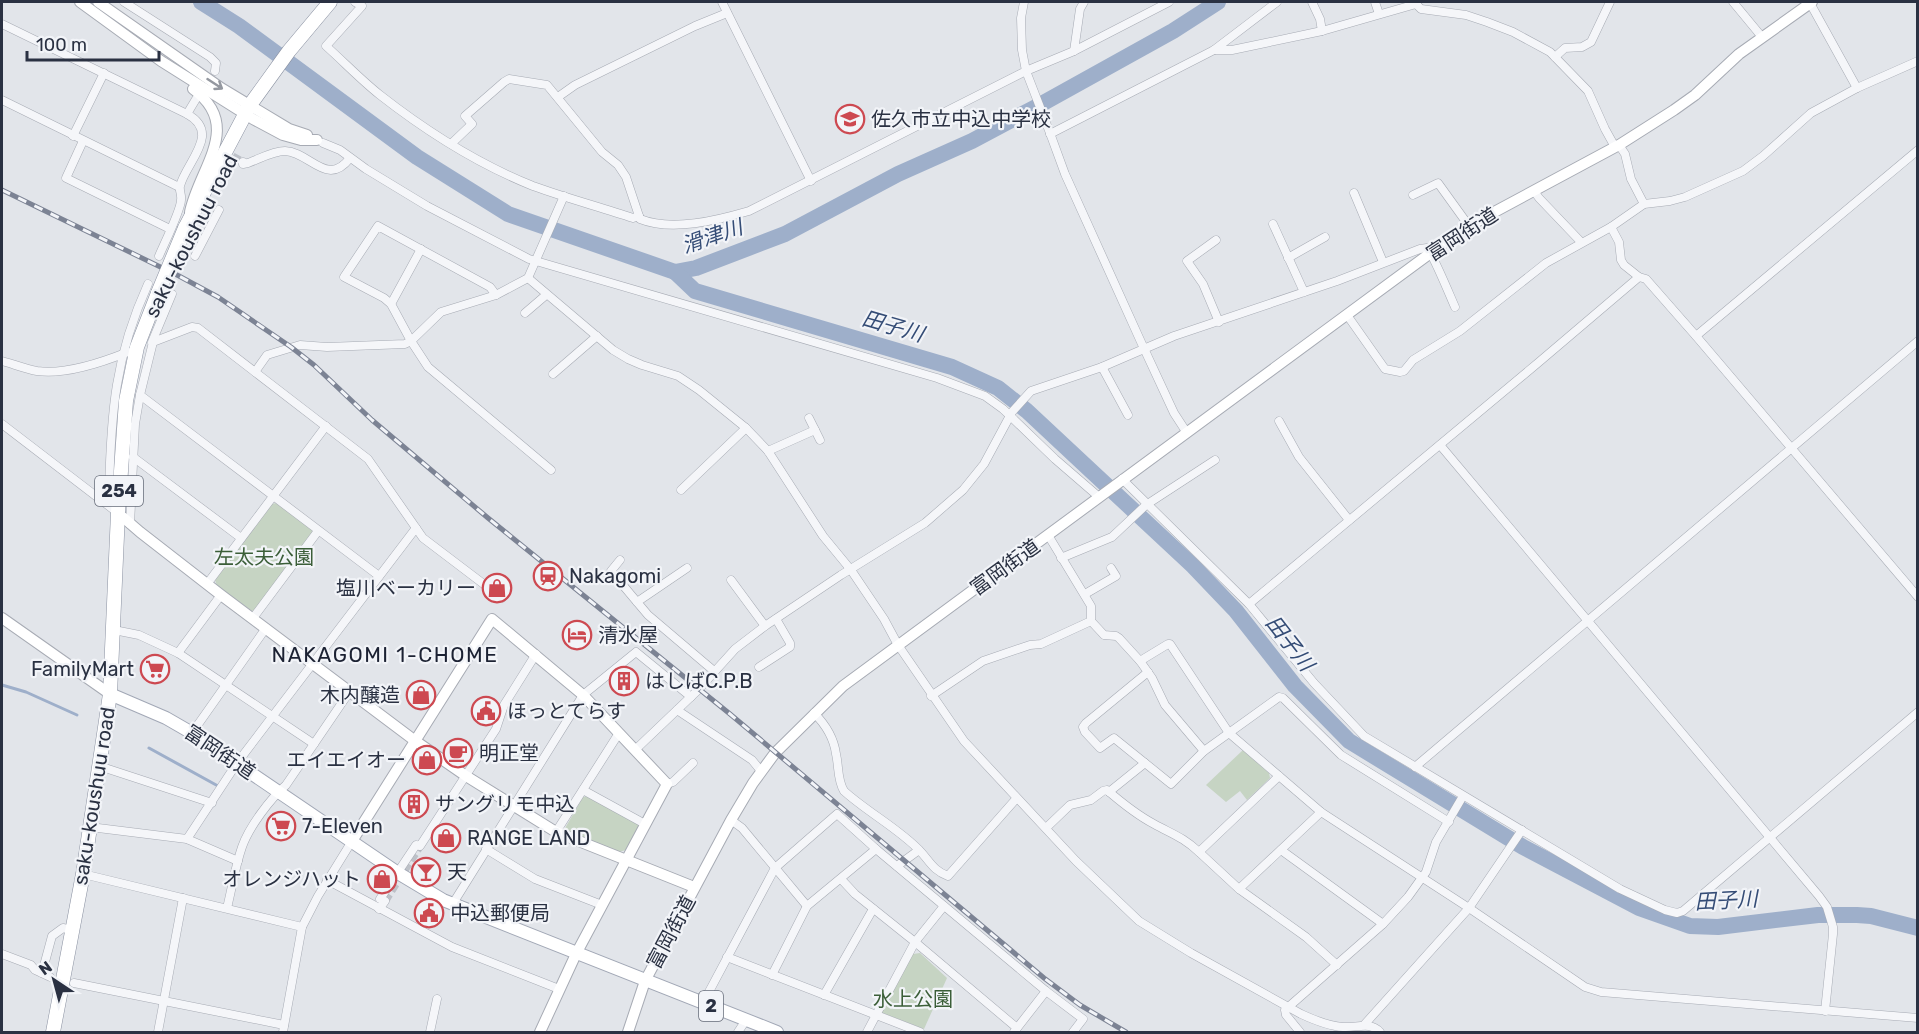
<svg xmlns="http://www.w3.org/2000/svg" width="1919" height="1034" viewBox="0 0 1919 1034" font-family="Rubik,'Noto Sans JP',sans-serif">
	<rect width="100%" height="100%" fill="#e2e5ea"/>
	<!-- green -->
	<g fill="#c6d4c3">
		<path d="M277,503L312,530V534L257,609L252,611L217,586L215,580L271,504Z"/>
		<path d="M1243,750L1269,773L1270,778L1247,800L1240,791L1226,802L1206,785Z"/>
		<path d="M588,796L639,825L626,850L619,852L564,830L583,797Z"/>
		<path d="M920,953L947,978L924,1029L880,1012L913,954Z"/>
	</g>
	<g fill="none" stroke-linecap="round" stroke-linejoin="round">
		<!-- stream -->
		<g stroke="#9eafca" stroke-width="3">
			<path d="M2,685L26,692L77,715"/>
			<path d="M149,748L218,786"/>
		</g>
		<!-- river -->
		<g stroke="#9eafca" stroke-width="16">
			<path d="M201,2L239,26L417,157L508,214L675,272L696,268L785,234L898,174L972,141L1036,107L1173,31L1218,2"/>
			<path d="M675,272L695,291L952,367L998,388L1027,411L1193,566L1236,611L1295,686L1349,741L1523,847L1639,908L1690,926L1718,927L1818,915H1857L1871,916L1918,928"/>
		</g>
		<!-- street-tunnel -->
		<g stroke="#bdc1c8" stroke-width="8" stroke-dasharray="8 4" stroke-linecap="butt">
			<path d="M222,151L243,162"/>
			<path d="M385,901L420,846"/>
		</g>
		<!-- street casing -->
		<g stroke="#a7abb4" stroke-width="9">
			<g id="street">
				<path d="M124,2L210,57L216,63L215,71"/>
				<path d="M355,2L362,6L326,46C344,62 361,80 380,95C426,131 478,164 533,186C566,198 600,207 633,218L639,216"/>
				<path d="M722,2L811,181"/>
				<path d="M1024,2L1021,18L1022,50L1026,71L1050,133L1065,174L1141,342L1174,413L1187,433"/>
				<path d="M1312,2L1320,19L1322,31"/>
				<path d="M1375,2L1379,14"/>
				<path d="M1733,2L1762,37"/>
				<path d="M1810,3L1857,88"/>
				<path d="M1416,4L1421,9L1466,15L1487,22L1513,32L1550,52L1588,91L1605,129L1615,147"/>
				<path d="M2,24L187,114C222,133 186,162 180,186C179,191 182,195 181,200C181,210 164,244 159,256"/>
				<path d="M1214,50H1232L1322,31L1416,4L1417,2"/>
				<path d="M1074,51L1080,9L1084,2"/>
				<path d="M1555,57L1565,48L1582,47L1591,42L1610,2"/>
				<path d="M558,97L575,85L695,26L727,13"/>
				<path d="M2,100L179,187"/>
				<path d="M187,114L196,99"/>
				<path d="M1050,134L1214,50L1277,2"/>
				<path d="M73,136L104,73"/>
				<path d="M83,141L66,178L170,229"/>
				<path d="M323,143L340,150L366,169L427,206L529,259L937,378L985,396L1003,409L1055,459L1099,497"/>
				<path d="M451,144L472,124L465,116L504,82L509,79L547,85L602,152L618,165L626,177L640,219C672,232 718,220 749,211L1026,71L1074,51L1169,2"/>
				<path d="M1619,145L1625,154L1631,179L1644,204"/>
				<path d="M243,162V164L248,163C259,159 273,151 285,151C310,152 327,188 350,158"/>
				<path d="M1534,191L1539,198L1581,242"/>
				<path d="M1354,193L1383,262"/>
				<path d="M1413,195L1438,183L1469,226"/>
				<path d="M1273,224L1304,292"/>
				<path d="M1611,227L1619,242L1621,260L1624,265L1639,277"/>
				<path d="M1216,240L1187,261L1203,284L1219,322"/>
				<path d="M195,256L219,210"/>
				<path d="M1288,258L1325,237"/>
				<path d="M528,278L613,350L628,359L642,365L678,376L699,390L746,428L768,451L823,536L851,570L884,619L898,645L964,741L1076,861L1139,921L1191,953L1301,1014C1314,1020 1328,1026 1343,1027C1357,1028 1370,1021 1380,1032"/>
				<path d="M391,304L421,249"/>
				<path d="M525,313L546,295"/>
				<path d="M1347,315L1385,369L1400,372L1404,371L1413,360L1460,331L1546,263L1611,227L1644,204L1670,201L1685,197L1743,171L1763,156L1811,113L1857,88L1918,61"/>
				<path d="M1696,336L1918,150"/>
				<path d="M152,342L172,294"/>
				<path d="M2,361C13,364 26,369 37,371C64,375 103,362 128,352"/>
				<path d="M1102,367L1128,415"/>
				<path d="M255,372L368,459L416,528"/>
				<path d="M553,374L597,336"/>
				<path d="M1279,421L1299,457L1349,520"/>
				<path d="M2,424L118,513"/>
				<path d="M815,430L820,440"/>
				<path d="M1440,445L1819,896L1827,907L1833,927V934L1825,1011"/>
				<path d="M768,451L815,430L809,418"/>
				<path d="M133,457L241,538"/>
				<path d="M551,470L428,367L411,341L441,312L496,295L528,278L564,196"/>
				<path d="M1122,479L1249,604L1314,683L1364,736L1620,889L1665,910L1677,913L1683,911L1918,712"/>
				<path d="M681,490L746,428"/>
				<path d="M105,502L109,491C111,413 115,356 148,284"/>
				<path d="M130,524L135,424L140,395"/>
				<path d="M1048,535L1091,606V621L1104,635L1116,636L1119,638L1140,661L1168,644H1170L1229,733L1321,812L1469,908L1585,987L1601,992L1918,1018"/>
				<path d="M1061,558L1112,537L1146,505L1215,460"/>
				<path d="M620,560L611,571L637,602"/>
				<path d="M687,568L637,602L648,615L714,671"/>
				<path d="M379,576L140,395L153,342L192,327L198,328L255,372L267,355L300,345L327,347L405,344L411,341L391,304L384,298L344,277L378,226L490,287L496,295"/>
				<path d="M731,580L765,626"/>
				<path d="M207,584L326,426"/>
				<path d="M1085,594L1116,576L1111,568"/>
				<path d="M1249,604L1539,362L1639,277L1646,279L1696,336L1918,597"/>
				<path d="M253,618L318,531"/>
				<path d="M114,630L139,635L178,653L314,744"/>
				<path d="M178,653L221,595"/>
				<path d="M1140,661L1152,678L1165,705L1204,751"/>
				<path d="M759,667L790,647V643L776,619"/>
				<path d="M931,696L983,661L1030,645L1041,644L1091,621"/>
				<path d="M677,710L752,760L761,771"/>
				<path d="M814,713C825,724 834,739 836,754C839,766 837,780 844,791C867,812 901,830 921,852C930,862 934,871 948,876L1016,799"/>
				<path d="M192,733L266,628"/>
				<path d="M635,750L698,690L735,649L765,626L841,575L925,523L963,490L984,464L1012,412L1031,391L1102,367L1174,336L1337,281L1420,249L1427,248C1433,254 1450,296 1455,307"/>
				<path d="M1145,763L1114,738L1100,748L1085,732L1083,727L1086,723L1148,672"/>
				<path d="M99,766L212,803"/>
				<path d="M1415,767L1918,341"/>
				<path d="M1279,776L1199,852L1239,889L1306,937L1337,965"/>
				<path d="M667,784L673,782L693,763"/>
				<path d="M583,790L645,824"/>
				<path d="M1109,792L1145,763L1171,784L1204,751L1279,697L1283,698L1341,755L1449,822"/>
				<path d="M731,820L742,828L807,906"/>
				<path d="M90,827L187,839L238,861"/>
				<path d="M1046,828L1070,805L1091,800L1103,791L1107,790C1122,803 1137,815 1154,824C1172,834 1183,837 1199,852"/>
				<path d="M556,832L619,733"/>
				<path d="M187,839L237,763L416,528L423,538L502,598"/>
				<path d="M486,849L535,879L602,905"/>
				<path d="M1281,850L1383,924"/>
				<path d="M897,866L919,850"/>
				<path d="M83,874L302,927"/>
				<path d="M841,879L855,894L915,942L1017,1028"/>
				<path d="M327,880L452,947L559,989"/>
				<path d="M1239,889L1321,812"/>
				<path d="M452,905L583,695L636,652L691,697"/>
				<path d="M227,908C232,888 235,867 242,847C249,827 270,799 286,785L350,691"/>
				<path d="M379,909L385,901L380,899L416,845L420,846L496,729L504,705L536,654"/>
				<path d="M2,954L31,965L35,970L50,977"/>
				<path d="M727,957L920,1032"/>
				<path d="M42,973L52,936L63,928L72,930"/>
				<path d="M772,975L807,906L876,849L1046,991L1083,1019L1073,1032"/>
				<path d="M74,983L284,1025"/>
				<path d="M824,995L873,909"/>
				<path d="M703,1003L775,868L837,814L876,849"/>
				<path d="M1364,1025L1469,908L1522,830"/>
				<path d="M158,1032L183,898"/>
				<path d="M283,1032L302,927L318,896L352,841"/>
				<path d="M430,1032L437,999"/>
				<path d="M738,1032L746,1020"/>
				<path d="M867,1032L915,942L944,906"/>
				<path d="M1014,1032L1046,991"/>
				<path d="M1300,1032L1286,1015L1285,1010L1383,924L1408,897L1426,872L1436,842L1463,796"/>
			</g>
		</g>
		<!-- secondary casing -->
		<g stroke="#a7abb4" stroke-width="12">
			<g id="secondary">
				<path d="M80,2L161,61L253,119L283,135L301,140H317"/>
				<path d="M98,2L221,88L289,129L307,135"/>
				<path d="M190,212C199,168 244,126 193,89"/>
				<path d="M118,513L140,532L221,595L414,740L466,776L556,832L694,887"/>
				<path d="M2,618L110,694"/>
				<path d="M352,841L492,619L583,695L667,784L576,954L540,1032"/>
				<path d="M628,1032L645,981L731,820L753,783L775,753L843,686L1455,235L1485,217L1619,145L1674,110L1695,95L1739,54L1812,2"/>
			</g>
		</g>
		<!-- primary casing -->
		<g stroke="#a2a8b6" stroke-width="14">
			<path id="primary" d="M110,694L166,718L192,733L398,873L443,900L777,1032"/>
		</g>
		<!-- highway casing -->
		<g stroke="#8a91a1" stroke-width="15">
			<g id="highway">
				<path d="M185,228L250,105L289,51L330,2"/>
				<path d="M53,1032L83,874L110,694L118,513L126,401L137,347L158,293"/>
			</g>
		</g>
		<!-- street -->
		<use href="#street" stroke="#f5f6f9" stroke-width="8"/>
		<!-- secondary -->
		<use href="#secondary" stroke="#fff" stroke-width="10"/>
		<!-- primary -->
		<use href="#primary" stroke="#fff" stroke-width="12"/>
		<!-- highway -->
		<use href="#highway" stroke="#fff" stroke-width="14"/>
		<!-- rail casing -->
		<g stroke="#7c8394" stroke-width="5">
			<path id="rail" d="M2,190L179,276L218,297L291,347L314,365L372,420L488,518L730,714L1044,978L1080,1005L1126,1032"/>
		</g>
		<!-- rail -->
		<use href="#rail" stroke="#f2f4f8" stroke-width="3" stroke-dasharray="9" stroke-linecap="butt"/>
		<!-- highway-bridge casing -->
		<g stroke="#8a91a1" stroke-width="15" stroke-linecap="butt">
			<path id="highway-bridge" d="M158,293L185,228"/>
		</g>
		<!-- highway-bridge -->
		<use href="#highway-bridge" stroke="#fff" stroke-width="14"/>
	</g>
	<!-- one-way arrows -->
	<defs><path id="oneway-shaft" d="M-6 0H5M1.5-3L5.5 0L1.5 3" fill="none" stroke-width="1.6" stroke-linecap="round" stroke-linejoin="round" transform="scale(1.5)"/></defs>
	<use stroke="#9498a0" href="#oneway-shaft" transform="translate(215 84) rotate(33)"/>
	<!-- icons -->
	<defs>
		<g id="school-ring" transform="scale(1.5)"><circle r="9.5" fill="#f2f4f8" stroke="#cd4951" stroke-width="1.5"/><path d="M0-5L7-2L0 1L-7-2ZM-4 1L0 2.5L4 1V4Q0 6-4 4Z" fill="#cd4951"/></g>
		<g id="station-ring" transform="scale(1.5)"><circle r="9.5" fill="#f2f4f8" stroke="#cd4951" stroke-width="1.5"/><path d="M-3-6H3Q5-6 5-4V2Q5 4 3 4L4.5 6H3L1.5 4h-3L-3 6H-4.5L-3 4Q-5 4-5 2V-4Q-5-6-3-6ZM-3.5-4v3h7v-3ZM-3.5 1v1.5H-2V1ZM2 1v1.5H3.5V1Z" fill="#cd4951"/></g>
		<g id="shop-ring" transform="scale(1.5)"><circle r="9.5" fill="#f2f4f8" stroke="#cd4951" stroke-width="1.5"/><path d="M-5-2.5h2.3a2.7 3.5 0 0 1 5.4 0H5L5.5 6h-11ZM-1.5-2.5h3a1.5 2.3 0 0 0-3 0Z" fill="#cd4951"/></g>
		<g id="hotel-ring" transform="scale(1.5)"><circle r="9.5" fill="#f2f4f8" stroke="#cd4951" stroke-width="1.5"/><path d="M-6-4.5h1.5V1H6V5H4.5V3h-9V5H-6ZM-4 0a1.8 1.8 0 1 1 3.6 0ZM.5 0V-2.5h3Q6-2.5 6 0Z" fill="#cd4951"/></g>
		<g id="supermarket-ring" transform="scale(1.5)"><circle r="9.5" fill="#f2f4f8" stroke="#cd4951" stroke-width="1.5"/><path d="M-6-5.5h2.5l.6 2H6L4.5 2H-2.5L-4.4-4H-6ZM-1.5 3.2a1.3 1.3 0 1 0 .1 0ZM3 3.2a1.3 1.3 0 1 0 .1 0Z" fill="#cd4951"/></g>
		<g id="building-ring" transform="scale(1.5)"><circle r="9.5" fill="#f2f4f8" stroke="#cd4951" stroke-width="1.5"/><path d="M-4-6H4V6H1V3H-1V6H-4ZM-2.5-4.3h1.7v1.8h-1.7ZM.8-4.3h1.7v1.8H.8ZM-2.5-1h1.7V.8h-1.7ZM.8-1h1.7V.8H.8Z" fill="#cd4951"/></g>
		<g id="civic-ring" transform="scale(1.5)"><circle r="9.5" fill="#f2f4f8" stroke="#cd4951" stroke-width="1.5"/><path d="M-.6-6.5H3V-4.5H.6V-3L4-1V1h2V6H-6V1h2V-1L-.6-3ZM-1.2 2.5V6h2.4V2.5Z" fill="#cd4951"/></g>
		<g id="cafe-ring" transform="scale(1.5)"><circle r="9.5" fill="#f2f4f8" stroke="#cd4951" stroke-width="1.5"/><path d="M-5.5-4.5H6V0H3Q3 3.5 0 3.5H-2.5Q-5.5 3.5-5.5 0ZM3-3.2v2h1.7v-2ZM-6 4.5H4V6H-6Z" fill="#cd4951"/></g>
		<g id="bar-ring" transform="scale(1.5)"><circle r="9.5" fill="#f2f4f8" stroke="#cd4951" stroke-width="1.5"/><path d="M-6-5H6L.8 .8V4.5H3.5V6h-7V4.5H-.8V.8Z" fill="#cd4951"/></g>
	</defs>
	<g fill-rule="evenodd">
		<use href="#school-ring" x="850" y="119"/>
		<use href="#station-ring" x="548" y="576"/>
		<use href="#shop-ring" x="497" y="588"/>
		<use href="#hotel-ring" x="577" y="635"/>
		<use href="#supermarket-ring" x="155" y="669"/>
		<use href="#building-ring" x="624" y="681"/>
		<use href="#shop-ring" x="421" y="695"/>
		<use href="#civic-ring" x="486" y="711"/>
		<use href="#cafe-ring" x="458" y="753"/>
		<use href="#shop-ring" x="427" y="760"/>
		<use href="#building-ring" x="414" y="804"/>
		<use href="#supermarket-ring" x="281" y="826"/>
		<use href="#shop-ring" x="446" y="838"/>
		<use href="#bar-ring" x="426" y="872"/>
		<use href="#shop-ring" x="382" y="879"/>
		<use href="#civic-ring" x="429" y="913"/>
	</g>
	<g text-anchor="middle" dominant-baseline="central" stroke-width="4.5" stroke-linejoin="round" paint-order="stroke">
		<!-- shield labels -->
		<g fill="#f2f4f8" stroke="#666c79" stroke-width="1.5">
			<rect x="95" y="476" width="48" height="30" rx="4.5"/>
			<rect x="699" y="991" width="24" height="30" rx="4.5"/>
		</g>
		<g font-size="18" font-weight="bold" fill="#2a3142">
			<text x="119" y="491">254</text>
			<text x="711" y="1006">2</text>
		</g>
		<!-- poi labels -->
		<g font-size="20" fill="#2a3142" stroke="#f2f4f8" text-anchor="start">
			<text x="871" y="119">佐久市立中込中学校</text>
			<text x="569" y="576">Nakagomi</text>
			<text x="476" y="588" text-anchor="end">塩川ベーカリー</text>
			<text x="598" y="635">清水屋</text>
			<text x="134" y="669" text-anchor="end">FamilyMart</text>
			<text x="645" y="681">はしばC.P.B</text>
			<text x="400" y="695" text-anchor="end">木内醸造</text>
			<text x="507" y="711">ほっとてらす</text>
			<text x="479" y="753">明正堂</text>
			<text x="406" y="760" text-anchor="end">エイエイオー</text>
			<text x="435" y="804">サングリモ中込</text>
			<text x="302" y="826">7-Eleven</text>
			<text x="467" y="838">RANGE LAND</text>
			<text x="447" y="872">天</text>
			<text x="361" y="879" text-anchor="end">オレンジハット</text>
			<text x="450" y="913">中込郵便局</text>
		</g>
		<!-- street labels -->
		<g font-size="20" fill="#2a3142" stroke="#f2f4f8">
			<text transform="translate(1462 234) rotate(-33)">富岡街道</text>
			<text transform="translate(191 236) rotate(-63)">saku-koushuu road</text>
			<text transform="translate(1005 567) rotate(-36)">富岡街道</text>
			<text transform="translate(220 752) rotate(34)">富岡街道</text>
			<text transform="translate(94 796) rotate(-81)">saku-koushuu road</text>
			<text transform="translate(671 932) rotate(-62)">富岡街道</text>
		</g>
		<!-- park labels -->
		<g font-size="20" fill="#3b5e38" stroke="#f2f4f8">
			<text x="264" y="557">左太夫公園</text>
			<text x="913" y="999">水上公園</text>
		</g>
		<!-- water labels -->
		<g font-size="21" font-style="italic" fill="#344c76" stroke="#f2f4f8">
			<text transform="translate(712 236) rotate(-19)">滑津川</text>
			<text transform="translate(893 326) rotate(16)">田子川</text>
			<text transform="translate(1290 643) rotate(52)">田子川</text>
			<text transform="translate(1726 900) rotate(-3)">田子川</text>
		</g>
		<!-- neighbourhood labels -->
		<g font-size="21" letter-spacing="1.5" fill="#1c2233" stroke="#f2f4f8">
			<text x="385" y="654">NAKAGOMI 1-CHOME</text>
		</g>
	</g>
	<!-- border -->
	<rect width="1919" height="1034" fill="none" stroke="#2a3142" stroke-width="6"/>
	<!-- north arrow -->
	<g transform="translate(54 980) rotate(324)" stroke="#f2f4f8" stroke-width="4.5" paint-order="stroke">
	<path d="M0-4.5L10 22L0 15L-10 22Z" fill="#2a3142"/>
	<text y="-9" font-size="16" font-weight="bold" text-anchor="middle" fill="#2a3142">N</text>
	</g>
	<!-- scale -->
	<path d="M27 51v9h132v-9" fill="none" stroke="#2a3142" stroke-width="3"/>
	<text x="36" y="51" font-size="18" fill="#2a3142" stroke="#f2f4f8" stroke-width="4.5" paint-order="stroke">100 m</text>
</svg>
